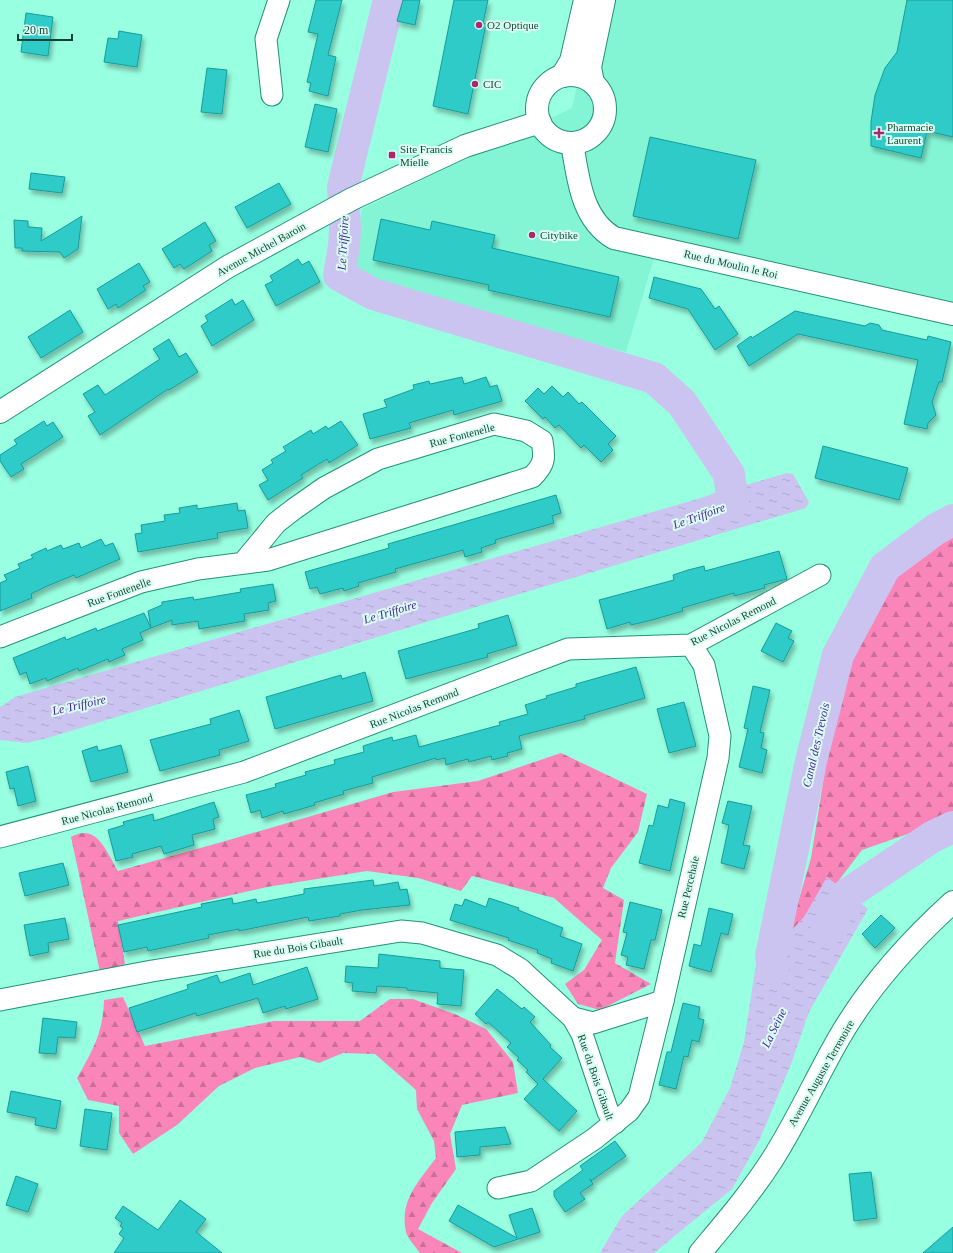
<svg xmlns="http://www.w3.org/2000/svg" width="953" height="1253" viewBox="0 0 953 1253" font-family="Georgia,serif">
	<defs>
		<pattern id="forest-firs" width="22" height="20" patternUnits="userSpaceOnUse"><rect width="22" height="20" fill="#fa85b9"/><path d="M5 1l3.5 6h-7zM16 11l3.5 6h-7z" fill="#c96e97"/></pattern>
		<pattern id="water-ripples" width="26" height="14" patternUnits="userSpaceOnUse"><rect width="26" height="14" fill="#ccc4f0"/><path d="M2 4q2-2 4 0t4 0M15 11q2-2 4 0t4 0" fill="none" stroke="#aea9ce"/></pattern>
		<filter id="shadow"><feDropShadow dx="2.5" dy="4.5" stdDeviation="2" flood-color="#0004"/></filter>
	</defs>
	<rect width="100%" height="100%" fill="#99ffe1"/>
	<!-- built -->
	<path fill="#83f5d5" d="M597,0H953V311L655,255L626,352L350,281L362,209L572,108Z"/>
	<!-- forest -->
	<g fill="url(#forest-firs)">
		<path d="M953,536V814L922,829L862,850L817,909L788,937L811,858L827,758L845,671L865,627L888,583L939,544Z"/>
		<path d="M561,753L647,794L638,832L611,868L603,888L624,900L615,963L651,984L600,1010L578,1004L565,984L584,970L602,940L554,898L472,876L461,891L418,878L367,871L267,887L118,921L125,964L100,972L71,837C97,822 107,853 118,871L222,842L393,792L478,781Z"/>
		<path d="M123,997L145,1046L274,1021H360L390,999H413L457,1015L486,1029L513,1062L518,1093L462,1105L450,1134L456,1169L432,1203L418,1229L462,1253H420C416,1247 408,1239 406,1232C399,1201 419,1181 436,1158L434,1141L417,1109L416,1090L375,1054L343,1053L319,1063L300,1057L255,1068L219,1086L177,1125L133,1154L119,1133V1106L88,1100L77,1078C93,1050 103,1033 104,1000Z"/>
	</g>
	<!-- water -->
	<g fill="url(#water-ripples)">
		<path d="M787,473L793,474L809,502L806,508L456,613L51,737L27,743L0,740V707L15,697Z"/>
		<path d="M827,877L868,909L809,1012L791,1064L760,1139L732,1189L654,1253H600L622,1216L702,1142L730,1088L744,1042L762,925L786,929L787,935L804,917Z"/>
	</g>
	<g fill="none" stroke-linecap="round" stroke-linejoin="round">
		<!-- river -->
		<g stroke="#ccc4f0" stroke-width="32">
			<path d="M389,0L343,187L345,227L344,246L339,275L373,294L654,378L682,403L729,474L733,503L705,514"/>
			<path d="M826,931L846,895L932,837L953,827"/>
			<path d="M773,971L771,956L811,761L838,655L885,567L936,529L953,520"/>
		</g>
	</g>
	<!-- building -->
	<g fill="#2ecbc9" stroke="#149d9a" filter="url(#shadow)">
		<path d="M316,0H342L328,55L336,57L328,96L309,91L311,83L307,82L318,34L308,32Z"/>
		<path d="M403,0H420L415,25L397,21Z"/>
		<path d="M454,0H488L483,23L486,24L468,114L433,106Z"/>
		<path d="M907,0H953V137L927,131L921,158L871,146V122L875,95L885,68L897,52Z"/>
		<path d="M26,13L53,17L48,56L21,52Z"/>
		<path d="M119,31L142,35L137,67L104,62L108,38L118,39Z"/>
		<path d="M207,68L227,70L222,114L201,112Z"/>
		<path d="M315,104L337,109L328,152L305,147Z"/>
		<path d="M650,137L756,160L738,239L633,216Z"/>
		<path d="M31,173L65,177L62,193L29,189Z"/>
		<path d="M279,183L291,204L247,228L235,207Z"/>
		<path d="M82,216L78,249L64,258L60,252L22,251V248H15L14,220L28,221V227L42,228L41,241Z"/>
		<path d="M381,219L430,230L432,221L495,235L492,248L619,277L610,317L488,290L489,285L373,260Z"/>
		<path d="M205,222L216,241L209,245L212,251L184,269L180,264L174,268L162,249Z"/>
		<path d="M298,259L302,265L309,261L320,282L276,306L265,285L273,281L270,276Z"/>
		<path d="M139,263L150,282L143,286L146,290L118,308L116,304L108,309L97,289Z"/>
		<path d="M654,277L701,289L715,309L719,306L738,334L715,350L688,309L649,298Z"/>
		<path d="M232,299L235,305L243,300L254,320L212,346L201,326L208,321L205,316Z"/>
		<path d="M70,310L83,332L41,358L28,337Z"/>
		<path d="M795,311L865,326L870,323L879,325L882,330L927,340L928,336L951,342L942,382H939L932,402L936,415L928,423L927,429L904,424L918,360L798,334L749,366L737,346L751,336L752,338Z"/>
		<path d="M169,339L179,357L186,353L198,372L169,390L168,389L100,435L88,416L95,412L83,394L98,385L105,395L160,359L153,349Z"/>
		<path d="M462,377L464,384L486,377L490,387L497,385L502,401L454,415L453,410L409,423L411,428L370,439L363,414L387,407L384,400L414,389L413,385L429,381L430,384Z"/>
		<path d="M552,386L563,397L568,392L579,404L582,402L616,436L608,444L613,450L601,462L584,445L581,448L559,425L555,428L545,417L543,419L525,401L538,388L544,394Z"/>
		<path d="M44,421L47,426L53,422L63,437L21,464L24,469L11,477L0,461V455L17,444L14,440Z"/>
		<path d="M341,421L358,445L329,463L327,459L301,475L303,478L268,500L259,485L268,480L262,470L273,463L271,460L286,451L283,447L311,430L313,434L326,426L328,429Z"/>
		<path d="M823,446L908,468L899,500L815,478Z"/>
		<path d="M556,495L561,513L552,516L554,523L495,540L496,543L481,548L482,552L465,557L463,550L395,569L396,572L358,583L359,586L344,591L343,588L320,594L317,587L310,589L305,572L389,548L388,544Z"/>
		<path d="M237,503L238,511L245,510L248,528L217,533L218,538L138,552L135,534L142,533L141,525L165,521L164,515L180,513L179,508L197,505V509Z"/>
		<path d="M101,539L105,546L113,543L120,559L76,578L74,575L45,587L31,594L32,598L0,611V583L7,580L4,575L20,568L18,564L33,558L31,555L46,548L47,551L61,545L63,549L79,543L81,548Z"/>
		<path d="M779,551L787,579L764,585L765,588L734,596V593L682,608L683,611L652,620L631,625L630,622L607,629L599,600L674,580L673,575L688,570L704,566L705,571Z"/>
		<path d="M273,584L276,601L268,603L269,610L244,614L245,621L199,629L198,621L172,625V620L151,628L148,611L162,605V602L193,597L194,600L241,592L240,589Z"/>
		<path d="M144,613L151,628L140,633L143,640L122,649L125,655L109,662L108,659L79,671L78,668L47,681L46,678L30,684L26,672L20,675L13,658L65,637L66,640L96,628L97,631Z"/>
		<path d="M508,615L517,645L487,654L488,657L406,679L398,651L479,628L478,624Z"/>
		<path d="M776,623L792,631L788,638L794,641L783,662L761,651Z"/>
		<path d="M636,667L645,698L584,716L585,719L519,736L522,749L507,753L508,756L492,760L491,756L469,762L468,759L446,765L445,758L436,760V758L372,777L373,783L343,791L344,794L314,803L315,805L284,814L283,811L262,818L260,810L251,813L246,795L276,787L275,784L306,775L305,772L335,764L334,760L364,752L363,746L392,737L393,741L416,735L419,747L500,725L499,722L528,714L525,705L547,698L546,696L576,687V684Z"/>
		<path d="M365,672L373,701L275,729L266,697L341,675L342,679Z"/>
		<path d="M753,686L770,690L760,732L764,733L761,748L767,750L762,773L739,767L748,729L744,728Z"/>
		<path d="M684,702L696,746L669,753L657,709Z"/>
		<path d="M239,710L249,741L219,750L220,755L160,771L150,740L211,724L210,719Z"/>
		<path d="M121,745L128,772L91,782L82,751L97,746L98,751Z"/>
		<path d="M28,766L36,801L18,806L14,788L10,789L6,772Z"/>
		<path d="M670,799L685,803L670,871L639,863L649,825L653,826L658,805L668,808Z"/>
		<path d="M728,801L752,806L743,845L750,846L744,869L721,863L729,825L722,823Z"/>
		<path d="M214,802L219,817L213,819L215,829L192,835L194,845L164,854L161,846L132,854L133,857L116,861L108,830L124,825L123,822L153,814L154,821Z"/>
		<path d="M63,863L69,885L25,896L19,873Z"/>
		<path d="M373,880L374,886L398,882L400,890L407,889L410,905L362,910L340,914V916L309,921L308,917L239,931V929L208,935L209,938L148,951L147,947L124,952L118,925L202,907L201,904L232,898L233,904L256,899L257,903L304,894V889Z"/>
		<path d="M489,898L519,908L518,910L563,928L560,936L582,944L573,971L551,963L552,959L537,953L538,950L508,940L509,938L450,920L455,904L462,906L465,899L486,907Z"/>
		<path d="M630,902L662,910L655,940H651L644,969L626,965L628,957L621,955L627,933L623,932Z"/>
		<path d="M709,908L733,914L728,935L721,933L711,972L689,966L694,944L701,946Z"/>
		<path d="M881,915L895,928L875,948L862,934Z"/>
		<path d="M65,918L69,939L48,943L49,952L30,956L24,925Z"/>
		<path d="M379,954L440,961V968L464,970L461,1006L437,1004L438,993L407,990V988L377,986L376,993L352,991L353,983L345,982L346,966L378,968Z"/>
		<path d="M307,967L318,999L286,1009L285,1006L263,1013L258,998L197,1016L196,1013L137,1032L129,1008L188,989L187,985L217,975L220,983L250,973L253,985Z"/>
		<path d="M497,989L522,1009L524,1007L535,1017L530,1022L551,1045L550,1047L562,1058L543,1079L577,1111L559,1131L524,1099L538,1084L526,1072L528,1070L517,1060L519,1058L507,1047L511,1043L488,1022L486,1024L475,1014Z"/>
		<path d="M683,1003L700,1007L698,1018L704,1020L699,1042L692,1040L688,1057L684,1056L676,1089L659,1085L667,1052H671Z"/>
		<path d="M43,1018L77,1022L75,1038L58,1037L56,1054L39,1053Z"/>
		<path d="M11,1091L61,1101L56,1129L35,1125L36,1118L7,1112Z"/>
		<path d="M85,1109L112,1113L107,1150L80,1146Z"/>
		<path d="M505,1127L511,1144L480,1147V1155L457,1157L455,1132Z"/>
		<path d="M615,1141L626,1156L591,1181L590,1179L593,1184L580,1193L585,1199L565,1212L554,1196V1191L583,1170L580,1166Z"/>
		<path d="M871,1172L877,1218L854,1221L849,1174Z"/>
		<path d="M16,1176L38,1184L28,1212L6,1205Z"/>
		<path d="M180,1200L206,1219L196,1232L222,1253H114L124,1238L119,1234L123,1228L120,1226L122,1223L115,1218L123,1206L158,1230Z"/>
		<path d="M458,1205L517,1238L509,1215L532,1208L540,1232L494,1247L449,1221Z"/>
		<path d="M953,1227V1253H923Z"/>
	</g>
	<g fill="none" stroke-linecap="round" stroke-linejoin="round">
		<!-- street casing -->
		<g stroke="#219278" stroke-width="23">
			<g id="street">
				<path d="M272,95L266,39L279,0"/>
				<path d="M0,637L141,582L198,569L268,560L532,477C545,464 545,458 542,441L526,431L494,424L378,459L324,488L294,509L276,523L243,563"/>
				<path d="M0,837L244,772L568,649L691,645L820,575"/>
				<path d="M0,1000L152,971L401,931L422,933L497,955L520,969L573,1018L582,1034L608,1112L615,1123"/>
				<path d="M573,1018L593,1023L663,1001"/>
				<path d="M498,1188L531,1181L594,1139L629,1111L639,1097L663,1001L718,758L720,736L704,665L691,645"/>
			</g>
		</g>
		<!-- secondary casing -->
		<g stroke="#219278" stroke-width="24">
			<g id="secondary">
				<circle cx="571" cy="109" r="34"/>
				<path d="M562,76L571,61L585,0"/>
				<path d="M593,83L590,67L604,0"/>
				<path d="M572,143C578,177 581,219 614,238L953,314"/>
				<path d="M0,412L229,266L352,199L465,146L540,122"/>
				<path d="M700,1253C725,1223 751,1193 772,1160C797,1121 816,1078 839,1038C869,986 909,942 953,902"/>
			</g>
		</g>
		<!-- street -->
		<use href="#street" stroke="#fff" stroke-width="21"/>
		<!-- secondary -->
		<use href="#secondary" stroke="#fff" stroke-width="22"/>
	</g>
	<!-- markers -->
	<g fill="#ac266e" stroke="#d9fff2" stroke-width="1.5">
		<circle cx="479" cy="25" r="4"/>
		<circle cx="475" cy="84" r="4"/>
		<path d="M877 127h4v4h4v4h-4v4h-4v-4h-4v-4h4z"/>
		<rect x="388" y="151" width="8" height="8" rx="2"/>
		<circle cx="532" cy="235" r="4"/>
	</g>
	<g text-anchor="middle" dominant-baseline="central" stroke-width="4" stroke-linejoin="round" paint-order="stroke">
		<!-- poi labels -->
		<g font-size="11" fill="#133f34" stroke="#d9fff2" text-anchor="start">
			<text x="487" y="25">O2 Optique</text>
			<text x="483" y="84">CIC</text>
			<text x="887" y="127">Pharmacie<tspan x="887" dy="13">Laurent</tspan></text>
			<text x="400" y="149">Site Francis<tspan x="400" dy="13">Mielle</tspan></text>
			<text x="540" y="235">Citybike</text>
		</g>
		<!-- street labels -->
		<g font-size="11" fill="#133f34" stroke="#d9fff2">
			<text transform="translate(261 249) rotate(-29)">Avenue Michel Baroin</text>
			<text transform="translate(731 264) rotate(13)">Rue du Moulin le Roi</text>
			<text transform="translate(462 435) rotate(-15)">Rue Fontenelle</text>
			<text transform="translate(119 592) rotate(-20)">Rue Fontenelle</text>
			<text transform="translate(733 621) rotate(-27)">Rue Nicolas Remond</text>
			<text transform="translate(414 708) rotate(-21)">Rue Nicolas Remond</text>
			<text transform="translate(107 809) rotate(-15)">Rue Nicolas Remond</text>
			<text transform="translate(688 887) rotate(-77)">Rue Percehaie</text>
			<text transform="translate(298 947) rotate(-9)">Rue du Bois Gibault</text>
			<text transform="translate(821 1073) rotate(-60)">Avenue Auguste Terrenoire</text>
			<text transform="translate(596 1077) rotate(71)">Rue du Bois Gibault</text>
		</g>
		<!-- water labels -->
		<g font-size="12" font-style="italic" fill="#50219d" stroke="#d9fff2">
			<text transform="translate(343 243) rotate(-87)">Le Triffoire</text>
			<text transform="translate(699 516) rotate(-20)">Le Triffoire</text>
			<text transform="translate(390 612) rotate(-17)">Le Triffoire</text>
			<text transform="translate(79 705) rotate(-13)">Le Triffoire</text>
			<text transform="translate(816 745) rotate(-77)">Canal des Trevois</text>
			<text transform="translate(774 1028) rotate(-64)">La Seine</text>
		</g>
	</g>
	<!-- scale -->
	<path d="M18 34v6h54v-6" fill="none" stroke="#133f34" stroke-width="2"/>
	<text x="24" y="34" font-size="12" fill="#133f34" stroke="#d9fff2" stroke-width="3" paint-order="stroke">20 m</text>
</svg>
